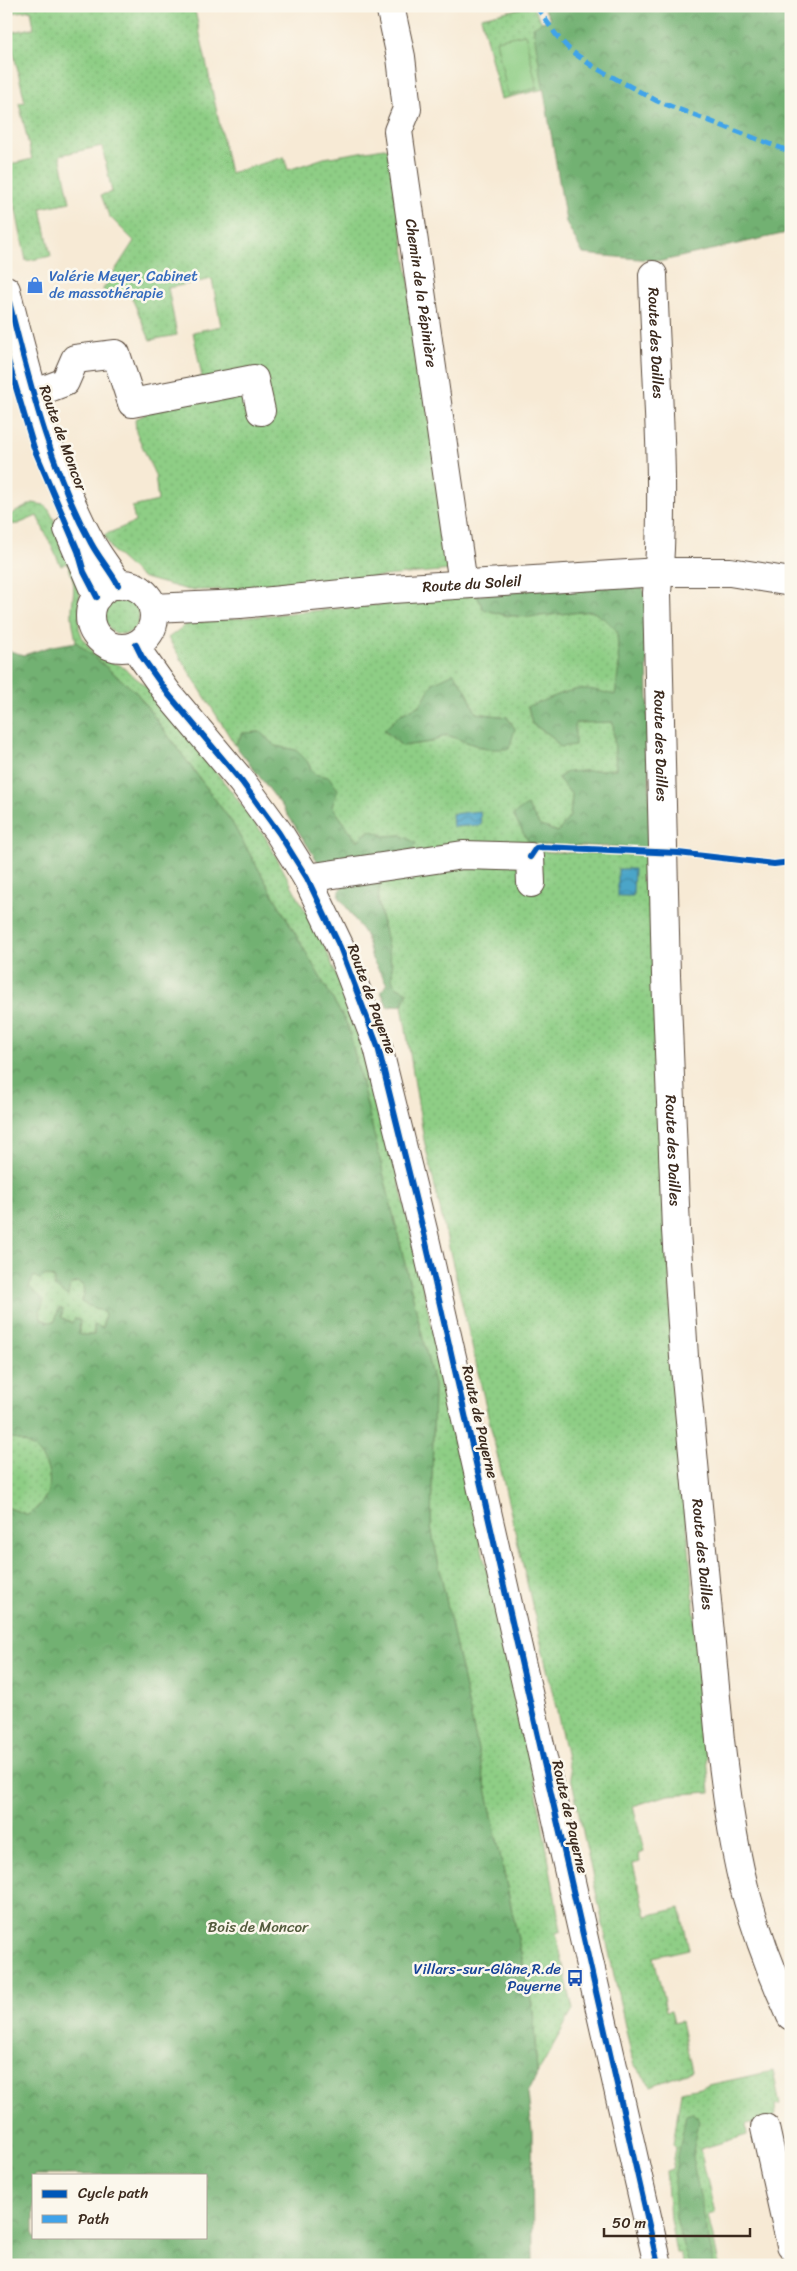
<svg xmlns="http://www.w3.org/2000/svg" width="797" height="2271" viewBox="0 0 797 2271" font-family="Sriracha,sans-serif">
	<defs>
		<pattern id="grass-dots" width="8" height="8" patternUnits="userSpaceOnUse" patternTransform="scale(1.25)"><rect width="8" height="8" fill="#8ece85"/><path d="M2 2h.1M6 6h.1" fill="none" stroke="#7bb172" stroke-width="1.8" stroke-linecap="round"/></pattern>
		<pattern id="forest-crowns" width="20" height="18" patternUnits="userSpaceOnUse" patternTransform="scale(1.25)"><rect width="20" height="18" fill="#72b172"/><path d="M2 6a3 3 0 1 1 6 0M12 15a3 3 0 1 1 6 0" fill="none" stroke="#5f905d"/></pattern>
		<pattern id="water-waves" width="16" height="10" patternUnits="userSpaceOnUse" patternTransform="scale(1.25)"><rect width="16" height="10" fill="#4ba5c8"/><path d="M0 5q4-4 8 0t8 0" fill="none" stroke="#4087a2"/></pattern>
	</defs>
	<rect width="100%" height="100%" fill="#fbf7ec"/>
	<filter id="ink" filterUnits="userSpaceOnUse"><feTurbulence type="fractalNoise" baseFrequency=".02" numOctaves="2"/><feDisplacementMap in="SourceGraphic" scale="10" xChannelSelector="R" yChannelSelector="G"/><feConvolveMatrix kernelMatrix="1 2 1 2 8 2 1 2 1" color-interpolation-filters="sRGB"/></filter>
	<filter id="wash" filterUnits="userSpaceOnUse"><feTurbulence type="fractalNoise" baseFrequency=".0096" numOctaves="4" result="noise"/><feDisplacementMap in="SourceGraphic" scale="20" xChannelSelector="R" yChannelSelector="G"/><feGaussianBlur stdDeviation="1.12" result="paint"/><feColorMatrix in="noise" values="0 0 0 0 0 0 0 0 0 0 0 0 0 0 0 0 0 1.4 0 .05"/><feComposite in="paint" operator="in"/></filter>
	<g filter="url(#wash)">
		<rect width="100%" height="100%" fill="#f7ead5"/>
		<!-- grass -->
		<g fill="url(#grass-dots)" stroke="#647c52" fill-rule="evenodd">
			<path d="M6,6H194L230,173L284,157L288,170L324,158L384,148L390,150L451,570L234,590H188L141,577L112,550L104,535L135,522L132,507L158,501L155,475L136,432L135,419L146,414L159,385L202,377L193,332L221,326L212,279L168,288L177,335L150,340L131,296L105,294L103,289L134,241L109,216L101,195L112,192L102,146L60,155L70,202L41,208L51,256L26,261L7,165L32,159L19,103L25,102L12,46L6,47V33L34,28L31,10L6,14Z"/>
			<path d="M532,6L551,37L553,87L501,99L481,17Z"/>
			<path d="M33,503L44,505L49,510L72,555L80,592L79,628L83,639L93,652L109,662L120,665L147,687L232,792L266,838L326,949L365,1048L384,1115L536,1788L561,1931L556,1933L573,2010L537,2074L533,2010L431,1528L434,1385L348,1026L231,821L136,692L76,642C75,635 73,626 72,618C71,592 79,590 67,563L61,566L37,516L18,524L6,525V517Z"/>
			<path d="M477,595L483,609L504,615L528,617L592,611L606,620L617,631L619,666L616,696L582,689L560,694L551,700L528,706L532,724L550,735L561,747L574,723L613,722L616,769L567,772L558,778L572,795L570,816L559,832L540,826L527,805L528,841L545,845V852L653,855L673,1362L710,1792L668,1795L633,1806L644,1851L638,1853L640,1862L633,1864L646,1916L680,1908L689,1949L654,1957L666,2011L671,2010L674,2023L681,2021L692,2071L651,2086L633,2063L557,1712L424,1140L402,1005L408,992L397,987L392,979V967L378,901L380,884L366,878L402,835L385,836L370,830L357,841L332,806L329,777L314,775L307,761L296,750L275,746L260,732L243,733L235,745L168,638L188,623ZM466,690L476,713L507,717L515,729L486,749L447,735L431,742L402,746L384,731L401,714L420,705Z"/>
			<circle cx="122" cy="617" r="17"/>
			<path d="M46,1275L54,1278L67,1296L70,1285L77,1282L83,1285L84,1295L105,1313L103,1329L94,1325V1335H79L72,1323L61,1317L63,1309L59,1308L55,1321L49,1322L41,1319L28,1287L34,1276Z"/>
			<path d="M6,1436C14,1439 25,1442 32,1447C57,1469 55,1497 28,1515L6,1507Z"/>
			<path d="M773,2071L780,2104L775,2105L776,2115L769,2120L746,2124L747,2135L700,2149L715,2213L708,2215L719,2265H684L680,2253H676L670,2219L666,2171L672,2169L676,2148L673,2145L681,2091Z"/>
		</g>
		<!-- forest -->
		<g fill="url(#forest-crowns)" stroke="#566e48" fill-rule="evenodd">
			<path d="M542,6H791V232L662,261L583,254L566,222L533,27L550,18Z"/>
			<path d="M557,587H643L646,600L651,848L545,845L528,841L513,815L527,805L540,826L558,832L570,816L572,795L558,778L567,772L616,769L613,722L575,723V745L560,747L550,735L532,724L528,706C546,701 562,691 581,689C591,688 605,693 615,695L619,666L617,631L606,620L592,611L528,617L504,615L483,609L477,595Z"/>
			<path d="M76,642L136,692L231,821L348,1026L434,1385L431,1528L533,2010L537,2074L528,2093L532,2132L533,2265H6V1507L28,1515C55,1498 57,1468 32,1447C25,1442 14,1439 6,1436V650L24,655L52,646ZM46,1275L54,1278V1287L68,1296L70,1285L77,1282L83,1285L84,1295L81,1302L105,1313L103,1328L94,1325V1335H79L80,1320L75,1318L72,1323L61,1317L63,1309L59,1308L55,1321L49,1322L41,1319L40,1311L44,1300L29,1287L34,1276L41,1280ZM34,2175H206V2237H34Z"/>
			<path d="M454,673L466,690L476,713L507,717L515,729L509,749H486L447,735L431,742L402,746L384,730L401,714L420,705L433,683Z"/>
			<path d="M260,732L275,746L296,750L307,761L314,774L329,777L338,790L332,806L357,841L370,830L385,836L401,835L416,843L411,852L366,877L380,884L378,901L392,967V979L397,987L408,992L402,1005L388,1007L381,992L387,984L372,959L366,936L338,895L344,883V868L318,862L282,806L235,745L243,733Z"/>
			<path d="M692,2112L699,2121L692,2157L714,2265H689L676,2223L674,2177L686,2114Z"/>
		</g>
		<!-- pitch -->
		<path fill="#8ece85" stroke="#647c52" d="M525,34L537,88L508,95L496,40Z"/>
		<!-- water -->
		<g fill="url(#water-waves)" stroke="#436873">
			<path d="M480,811L481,825L453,827L452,814Z"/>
			<path d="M618,869H634L633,896H618Z"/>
		</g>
	</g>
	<g filter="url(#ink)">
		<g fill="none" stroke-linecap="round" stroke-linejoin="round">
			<!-- minor casing -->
			<g stroke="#574739" stroke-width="30">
				<g id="minor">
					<path id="s1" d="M390,6L401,57L407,109L398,131L463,584"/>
					<path id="s2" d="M653,275C656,381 667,487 657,593L666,975L676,1230L684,1357L720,1740C726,1789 732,1839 744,1887C756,1931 772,1974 791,2016"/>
					<path d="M33,394L65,382L75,359L116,354L132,403L254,379L261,411"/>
					<path id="s3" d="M153,608L240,604L392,589L659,572H730L791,582"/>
					<path d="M307,878L463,855L530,857L531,883"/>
					<path d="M765,2128L791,2245"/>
				</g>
			</g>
			<!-- major casing -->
			<g stroke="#574739" stroke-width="30">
				<g id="major">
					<path d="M6,290C28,375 48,465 91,543C99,558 110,570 118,585"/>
					<path d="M68,529L97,597"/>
					<circle cx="122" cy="616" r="32"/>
					<path d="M136,645L142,657L169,695L242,782L279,833L307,878L340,947L378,1047L424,1234L658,2265"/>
				</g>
			</g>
			<!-- minor -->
			<use href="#minor" stroke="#fff" stroke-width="28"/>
			<!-- major -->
			<use href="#major" stroke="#fff" stroke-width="28"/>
			<!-- quiet -->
			<path stroke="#3fa3ea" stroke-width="5" stroke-dasharray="10 5" stroke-linecap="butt" d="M536,6L557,36L571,51L594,67L657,101L791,152"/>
			<!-- cycleway casing -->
			<g stroke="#fbf7ec" stroke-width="9">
				<g id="cycleway">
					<path d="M6,290C28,375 48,465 91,543C99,558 110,570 118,585"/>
					<path d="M6,354L34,448L78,551L84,572L97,597"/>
					<path d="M136,645L142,657L169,695L242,782L279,833L307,878L340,947L378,1047L424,1234L658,2265"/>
					<path d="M530,857L536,848L543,847L678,853L774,864L791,862"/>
				</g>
			</g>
			<!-- cycleway -->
			<use href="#cycleway" stroke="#0057b8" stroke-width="6"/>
		</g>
	</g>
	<!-- icons -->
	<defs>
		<g id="shop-bare" transform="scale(1.35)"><path d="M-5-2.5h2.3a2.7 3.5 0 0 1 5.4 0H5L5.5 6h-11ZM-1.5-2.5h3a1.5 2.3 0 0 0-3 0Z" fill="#3f7fe0" stroke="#fbf7ec" stroke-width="2.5" paint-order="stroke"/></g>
		<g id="bus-bare" transform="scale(1.35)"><path d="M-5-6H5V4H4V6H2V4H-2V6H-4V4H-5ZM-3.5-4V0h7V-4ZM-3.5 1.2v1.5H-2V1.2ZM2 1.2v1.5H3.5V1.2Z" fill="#1a4fb4" stroke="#fbf7ec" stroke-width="2.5" paint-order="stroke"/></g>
	</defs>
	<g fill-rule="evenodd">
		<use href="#shop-bare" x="35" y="285"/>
		<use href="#bus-bare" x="575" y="1978"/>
	</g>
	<g text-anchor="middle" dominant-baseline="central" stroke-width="5" stroke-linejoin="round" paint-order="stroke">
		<!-- shop labels -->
		<g font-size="15" fill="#366cbe" stroke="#fbf7ec" text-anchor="start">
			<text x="49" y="276">Valérie Meyer, Cabinet<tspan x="49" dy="17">de massothérapie</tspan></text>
		</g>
		<!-- street labels -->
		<g font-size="15" fill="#3b2a1e" stroke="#fbf7ec">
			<text stroke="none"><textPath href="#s1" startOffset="292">Chemin de la Pépinière</textPath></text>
			<text stroke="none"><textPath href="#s2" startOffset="68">Route des Dailles</textPath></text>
			<text transform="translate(63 438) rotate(70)">Route de Moncor</text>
			<text stroke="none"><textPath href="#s3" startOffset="320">Route du Soleil</textPath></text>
			<text stroke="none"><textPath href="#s2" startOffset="471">Route des Dailles</textPath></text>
			<text transform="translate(372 999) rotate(70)">Route de Payerne</text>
			<text stroke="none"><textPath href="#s2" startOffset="876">Route des Dailles</textPath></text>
			<text transform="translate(480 1422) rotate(77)">Route de Payerne</text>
			<text stroke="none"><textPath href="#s2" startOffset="1281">Route des Dailles</textPath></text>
			<text transform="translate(570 1817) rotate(77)">Route de Payerne</text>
		</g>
		<!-- park labels -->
		<g font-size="15" fill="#545b3d" stroke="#fbf7ec">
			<text x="258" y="1927">Bois de Moncor</text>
		</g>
		<!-- transit labels -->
		<g font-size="15" fill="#164399" stroke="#fbf7ec" text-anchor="end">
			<text x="561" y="1969">Villars-sur-Glâne,R.de<tspan x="561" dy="17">Payerne</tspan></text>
		</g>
	</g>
	<!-- margin -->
	<rect width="797" height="2271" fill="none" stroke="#fbf7ec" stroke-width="25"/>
	<!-- legend -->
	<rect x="32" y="2174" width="175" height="65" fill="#fbf7ec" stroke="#aea59a"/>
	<rect x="42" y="2190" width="25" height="8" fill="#0057b8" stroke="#aea59a"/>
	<text x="78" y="2198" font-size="15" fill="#3b2a1e">Cycle path</text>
	<rect x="42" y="2215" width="25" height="8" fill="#3fa3ea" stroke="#aea59a"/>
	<text x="78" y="2224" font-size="15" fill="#3b2a1e">Path</text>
	<!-- scale -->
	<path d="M604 2228v8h146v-8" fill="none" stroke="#3b2a1e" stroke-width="2.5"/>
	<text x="612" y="2228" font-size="15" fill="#3b2a1e" stroke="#fbf7ec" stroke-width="4" paint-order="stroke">50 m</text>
</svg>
